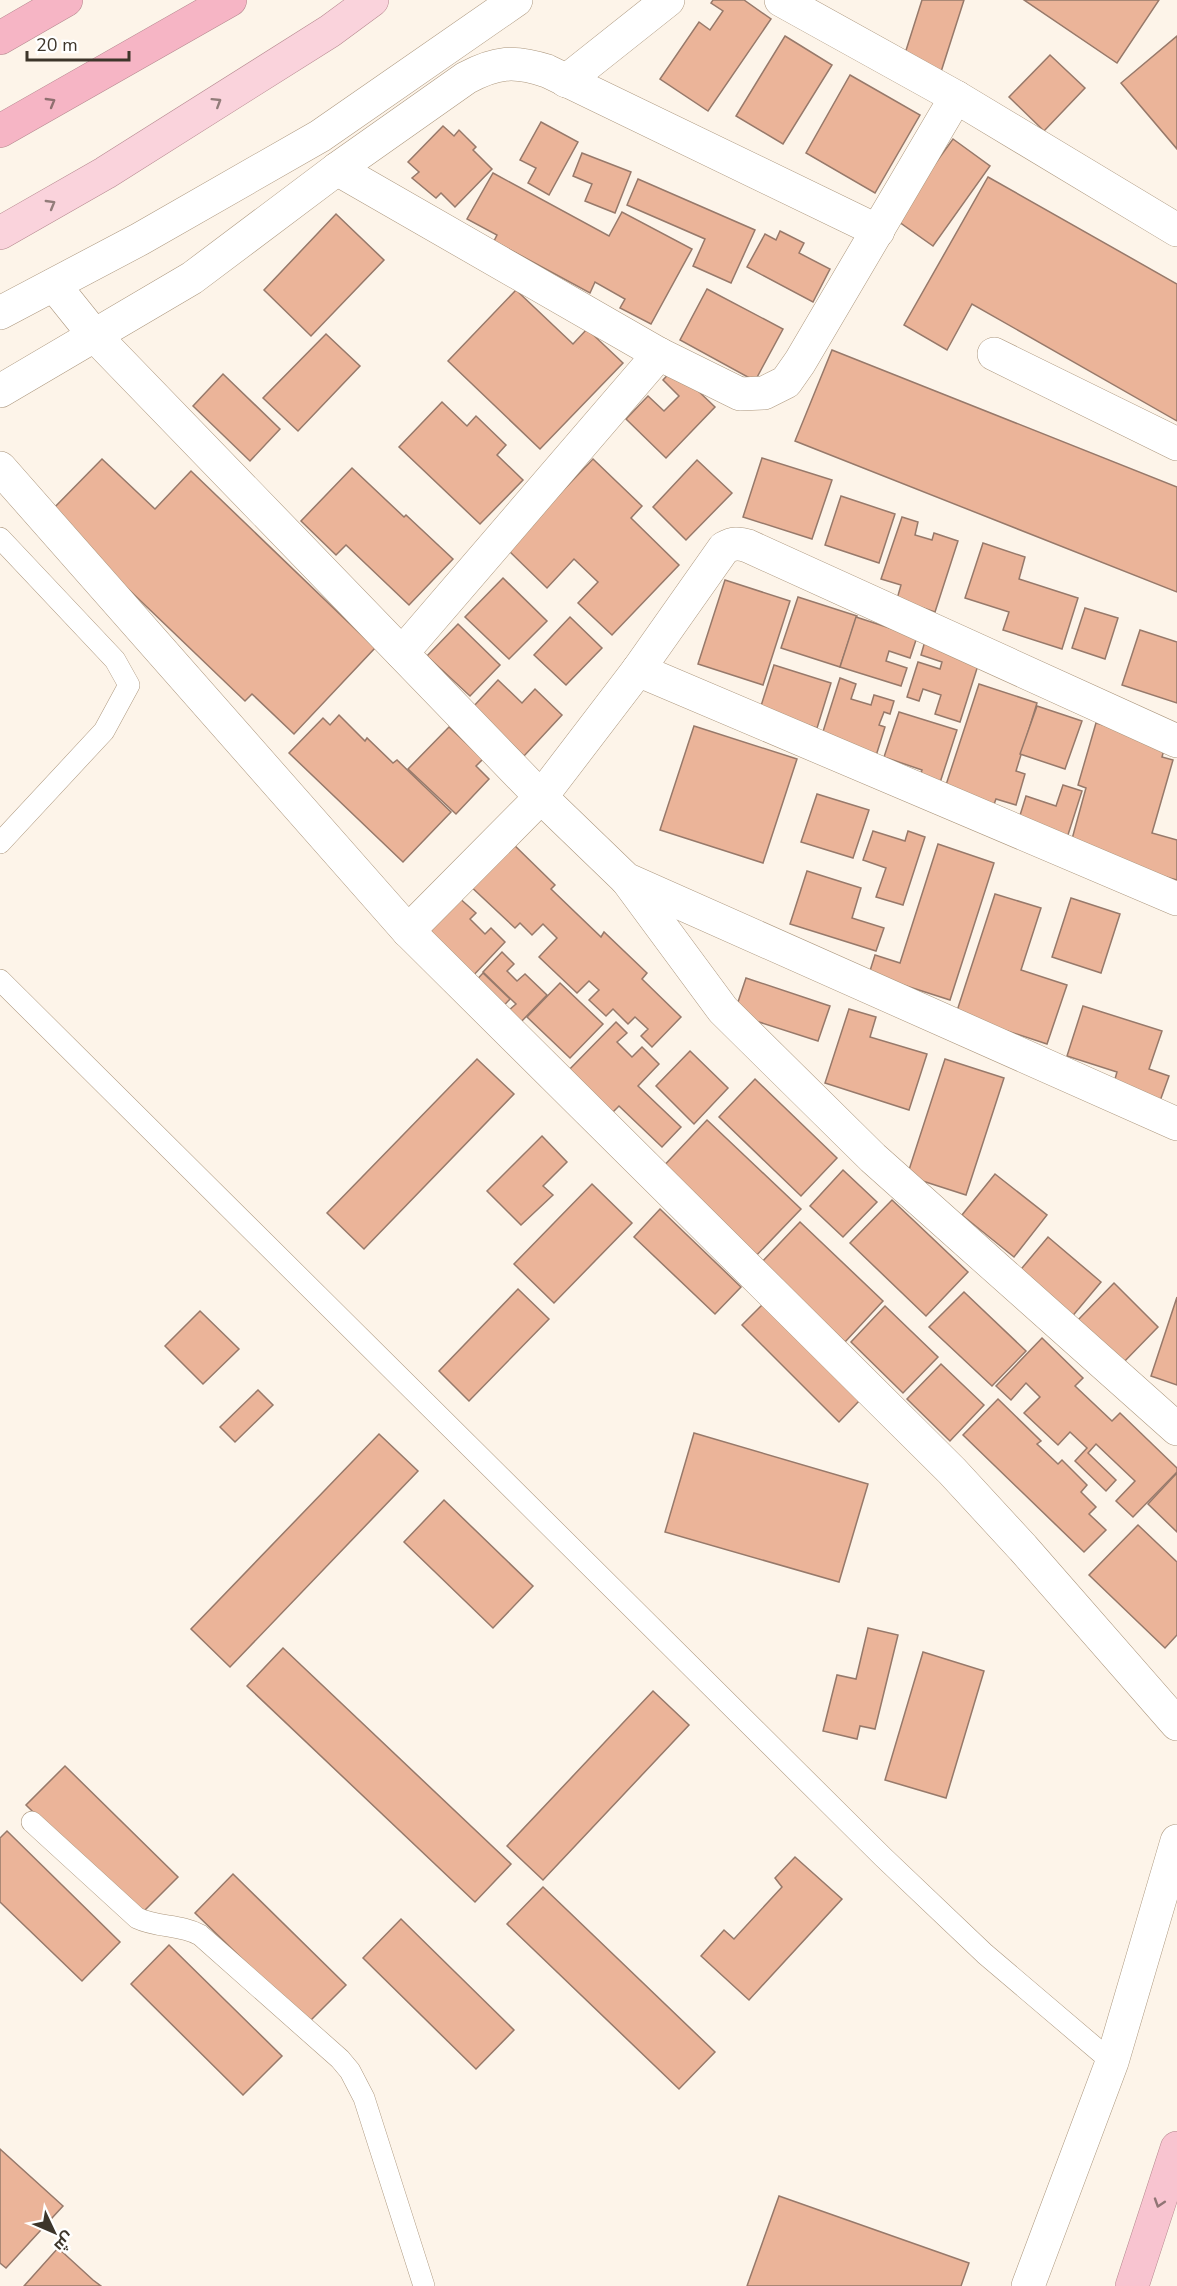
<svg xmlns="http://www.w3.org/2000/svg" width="1177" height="2286" viewBox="0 0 1177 2286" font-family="'Nunito Sans',Cairo,sans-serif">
	<rect width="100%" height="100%" fill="#fdf4e9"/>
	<!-- building -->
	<g fill="#ebb499" stroke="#97796a" stroke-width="1.5">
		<path d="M713,0H744L771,19L708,111L660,79L699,22L710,30L723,11L711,3Z"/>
		<path d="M922,0H964L940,75L902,63Z"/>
		<path d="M1024,0H1159L1117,63Z"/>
		<path d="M785,36L832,65L783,144L736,116Z"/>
		<path d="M1177,36V149L1121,83Z"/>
		<path d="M1050,55L1085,88L1044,131L1009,97Z"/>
		<path d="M850,75L920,115L875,193L806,153Z"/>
		<path d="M541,122L578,142L549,195L528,183L536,168L520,160Z"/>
		<path d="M443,126L454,136L459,130L476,147L473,150L492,169L455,207L441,193L436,198L412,178L419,172L408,162Z"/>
		<path d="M953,139L990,166L933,246L895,219Z"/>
		<path d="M582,153L631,172L615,213L585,201L592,184L573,176Z"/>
		<path d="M493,173L609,236L622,212L692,249L651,324L620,308L625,299L595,282L590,293L494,241L497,235L467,219Z"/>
		<path d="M988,177L1177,284V421L972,304L947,350L904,325Z"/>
		<path d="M638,179L755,230L731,283L693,266L705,239L627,205Z"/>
		<path d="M336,214L384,260L311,336L264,290Z"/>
		<path d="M780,231L804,243L799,253L830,269L813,302L747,267L765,234L776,240Z"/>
		<path d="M707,289L783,329L755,381L680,340Z"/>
		<path d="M516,290L573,344L587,329L623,363L540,449L448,361Z"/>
		<path d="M326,334L360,366L298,431L263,398Z"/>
		<path d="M832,350L1177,487V592L795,441Z"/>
		<path d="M674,368L715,407L666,458L626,419L648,396L664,411L679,396L663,380Z"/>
		<path d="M223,374L280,429L250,461L193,406Z"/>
		<path d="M442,402L467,426L476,416L506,445L497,455L523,480L480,524L399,447Z"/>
		<path d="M762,458L832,480L812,539L743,517Z"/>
		<path d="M102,459L155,509L191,471L375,648L294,734L252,694L245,701L49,513Z"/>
		<path d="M593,459L642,506L631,518L679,565L612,635L578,603L598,582L574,559L547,588L507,549Z"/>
		<path d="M697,460L732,493L686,540L653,507Z"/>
		<path d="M352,468L404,517L406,515L453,559L409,605L346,545L336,555L301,521Z"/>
		<path d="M841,496L895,514L879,563L825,545Z"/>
		<path d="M902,517L918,522L915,535L932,540L934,533L958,541L935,612L897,599L901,585L881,579Z"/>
		<path d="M983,543L1025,557L1019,579L1078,598L1062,649L1003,630L1009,612L965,598Z"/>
		<path d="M503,578L547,621L509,659L465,617Z"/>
		<path d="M725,580L790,601L763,685L698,664Z"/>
		<path d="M798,597L857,616L840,667L781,648Z"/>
		<path d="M1085,608L1118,618L1105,659L1072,648Z"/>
		<path d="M570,617L602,648L566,685L534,655Z"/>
		<path d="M856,617L917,637L910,658L889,651L886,661L907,668L901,686L840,667Z"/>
		<path d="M458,624L500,665L470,696L427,656Z"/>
		<path d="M1140,630L1177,642V703L1122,685Z"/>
		<path d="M925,641L980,659L960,722L935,714L941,695L923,689L919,701L907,697L918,662L940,669L942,662L921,655Z"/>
		<path d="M774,665L831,683L817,728L760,709Z"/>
		<path d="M840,678L856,684L851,699L871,705L874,695L894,701L890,714L884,712L879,725L885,727L875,759L820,741Z"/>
		<path d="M498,680L522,703L535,689L562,715L524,756L473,707Z"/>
		<path d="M979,684L1037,703L1016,771L1025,774L1016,805L996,799L993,807L944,791Z"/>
		<path d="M1037,706L1082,721L1065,769L1020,754Z"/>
		<path d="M899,712L957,730L937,792L917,785L922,770L884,757Z"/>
		<path d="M339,715L365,741L367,738L393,763L397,760L451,812L403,862L289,753L323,718L330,725Z"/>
		<path d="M1096,723L1166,742L1162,757L1173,760L1152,833L1177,840V880L1069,850L1086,788L1078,785Z"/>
		<path d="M694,726L797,759L763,863L660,830Z"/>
		<path d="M449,727L483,759L476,766L489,779L456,814L408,769Z"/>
		<path d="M1063,785L1082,791L1066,841L1017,825L1026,796L1056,806Z"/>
		<path d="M817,794L869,810L853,858L801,842Z"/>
		<path d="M873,831L905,841L908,831L925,837L903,905L876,897L886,868L863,860Z"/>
		<path d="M508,839L555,885L551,889L601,937L604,932L647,973L642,979L681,1017L652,1047L641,1036L648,1029L635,1017L628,1024L613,1009L606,1016L589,1000L599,990L589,981L577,993L539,957L557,938L543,924L532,935L520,923L515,928L466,882Z"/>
		<path d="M938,844L994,863L950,1000L869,974L875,955L900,963Z"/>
		<path d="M807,871L861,888L852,918L884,928L876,951L790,924Z"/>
		<path d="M995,894L1041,908L1021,970L1067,985L1047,1044L956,1014Z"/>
		<path d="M457,896L476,913L470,919L485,934L491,928L505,942L470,979L423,932Z"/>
		<path d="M1071,898L1120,914L1101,973L1052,957Z"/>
		<path d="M502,952L514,964L507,971L517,981L525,974L547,995L519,1024L507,1012L516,1004L483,972Z"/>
		<path d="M483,973L510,999L497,1013L470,987Z"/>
		<path d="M746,978L830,1006L818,1041L734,1014Z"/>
		<path d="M560,983L603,1024L570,1058L527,1017Z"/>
		<path d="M1083,1006L1162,1031L1149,1069L1169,1076L1160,1101L1113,1086L1117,1072L1067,1056Z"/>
		<path d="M849,1009L876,1017L870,1037L927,1054L909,1110L825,1083Z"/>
		<path d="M616,1022L627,1033L617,1042L632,1057L642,1047L659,1064L638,1086L681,1127L662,1147L619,1106L607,1118L563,1076Z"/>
		<path d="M690,1051L728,1088L694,1124L656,1086Z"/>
		<path d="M477,1059L514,1094L364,1249L327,1213Z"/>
		<path d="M945,1059L1004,1078L966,1195L907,1176Z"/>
		<path d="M755,1079L837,1158L801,1196L719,1117Z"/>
		<path d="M707,1120L801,1209L752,1260L659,1171Z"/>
		<path d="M542,1136L567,1162L543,1186L553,1195L521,1225L487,1191Z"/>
		<path d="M843,1170L877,1202L843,1237L810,1206Z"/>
		<path d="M995,1174L1047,1215L1014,1257L962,1215Z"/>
		<path d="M592,1184L632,1223L554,1303L514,1264Z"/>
		<path d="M892,1200L968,1272L926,1316L850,1243Z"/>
		<path d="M660,1209L741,1287L715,1314L634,1237Z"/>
		<path d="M800,1222L883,1301L845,1342L761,1263Z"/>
		<path d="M1048,1237L1101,1282L1065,1325L1012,1280Z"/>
		<path d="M1114,1283L1158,1327L1121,1365L1077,1321Z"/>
		<path d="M518,1289L549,1319L469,1401L439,1371Z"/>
		<path d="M964,1292L1026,1351L992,1386L929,1327Z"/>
		<path d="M1177,1297V1385L1151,1376Z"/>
		<path d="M763,1304L860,1400L839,1422L742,1325Z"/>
		<path d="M885,1306L938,1357L903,1393L851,1342Z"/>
		<path d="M200,1311L239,1349L203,1384L165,1346Z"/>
		<path d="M1042,1338L1083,1378L1075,1386L1112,1421L1120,1413L1177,1468V1472L1133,1517L1116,1501L1135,1481L1096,1444L1088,1453L1116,1480L1106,1491L1075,1461L1087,1448L1070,1432L1058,1445L1024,1413L1040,1397L1026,1383L1011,1400L996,1386Z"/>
		<path d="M941,1364L984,1405L950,1441L907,1399Z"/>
		<path d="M258,1390L273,1405L235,1442L220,1427Z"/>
		<path d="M998,1399L1041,1441L1037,1444L1058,1464L1062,1460L1087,1485L1081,1492L1096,1507L1089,1514L1106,1530L1084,1552L963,1435Z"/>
		<path d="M694,1433L868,1484L839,1582L665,1532Z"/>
		<path d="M379,1434L418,1471L230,1667L191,1629Z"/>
		<path d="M1177,1473V1532L1148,1504Z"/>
		<path d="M444,1500L533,1586L493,1628L404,1542Z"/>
		<path d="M1138,1525L1177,1562V1635L1165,1648L1089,1575Z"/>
		<path d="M868,1628L898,1635L875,1729L860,1726L857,1739L823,1731L837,1675L856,1679Z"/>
		<path d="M283,1648L511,1864L475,1902L247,1686Z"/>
		<path d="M923,1652L984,1671L946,1798L885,1780Z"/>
		<path d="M653,1691L689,1725L543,1880L507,1846Z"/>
		<path d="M65,1766L178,1877L139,1916L26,1805Z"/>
		<path d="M7,1831L120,1942L82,1981L0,1902V1838Z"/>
		<path d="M795,1857L842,1899L749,2000L701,1956L724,1930L734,1939L782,1887L775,1878Z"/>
		<path d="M233,1874L346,1985L308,2023L195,1913Z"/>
		<path d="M543,1887L715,2052L679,2089L507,1924Z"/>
		<path d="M401,1919L514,2030L476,2069L363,1958Z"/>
		<path d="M169,1945L282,2056L243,2095L131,1984Z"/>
		<path d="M0,2149L63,2206L6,2268L0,2263Z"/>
		<path d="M779,2196L969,2263L961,2286H747Z"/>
		<path d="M58,2248L93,2280L101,2286H24Z"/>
	</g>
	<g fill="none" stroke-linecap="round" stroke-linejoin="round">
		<!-- service casing -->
		<g stroke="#ac977e" stroke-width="22">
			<g id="service">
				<path d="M0,538L115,660L129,685L104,731L0,843"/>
				<path d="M0,980L883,1857L985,1954L1112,2062"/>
				<path d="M32,1822L137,1918C158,1928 180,1924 200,1935L340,2059L350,2071L364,2098L424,2286"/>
			</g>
		</g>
		<!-- minor casing -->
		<g stroke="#ac977e" stroke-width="34">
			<g id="minor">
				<path d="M781,0L956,97L1177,230"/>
				<path d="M566,81L668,0"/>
				<path d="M337,169L659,354L740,394L764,393L786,382L800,362L956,97"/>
				<path d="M54,285L95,336L541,797L626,879L1177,1124"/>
				<path d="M0,313L140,239L320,136L516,0"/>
				<path d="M994,354L1177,444"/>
				<path d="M0,391L192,278L337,169L466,78C496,62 514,60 547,71L878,231"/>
				<path d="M0,468L408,931L952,1471L1023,1548L1177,1724"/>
				<path d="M402,653L659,354"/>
				<path d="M638,670L1177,899"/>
				<path d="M627,880L723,1010L873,1158L1177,1429"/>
				<path d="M408,931L541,797L638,670L724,548C733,543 739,543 748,546L1177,741"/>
				<path d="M1028,2286L1112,2062L1177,1841"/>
			</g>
		</g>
		<!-- primary casing -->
		<g stroke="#b5888f" stroke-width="34">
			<path id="primary" d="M0,233L105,173L330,31L372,0"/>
		</g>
		<!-- trunk casing -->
		<g stroke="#b5888f" stroke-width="34">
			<path id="trunk" d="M1132,2286L1177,2148"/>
		</g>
		<!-- motorway casing -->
		<g stroke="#b5888f" stroke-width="34">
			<g id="motorway">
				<path d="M0,38L66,0"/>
				<path d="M0,131L230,0"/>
			</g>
		</g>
		<!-- service -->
		<use href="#service" stroke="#fff" stroke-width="21"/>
		<!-- minor -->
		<use href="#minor" stroke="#fff" stroke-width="33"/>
		<!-- primary -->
		<use href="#primary" stroke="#fad3dc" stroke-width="33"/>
		<!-- trunk -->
		<use href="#trunk" stroke="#f8c4d0" stroke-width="33"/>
		<!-- motorway -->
		<use href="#motorway" stroke="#f6b5c5" stroke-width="33"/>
	</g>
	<!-- one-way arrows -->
	<defs><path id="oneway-chevron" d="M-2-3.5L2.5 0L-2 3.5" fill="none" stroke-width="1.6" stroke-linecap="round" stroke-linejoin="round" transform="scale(1.5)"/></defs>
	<use stroke="#906f70" href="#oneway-chevron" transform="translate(51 102) rotate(-30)"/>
	<g stroke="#927c7a">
		<use href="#oneway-chevron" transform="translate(217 102) rotate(-32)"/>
		<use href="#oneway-chevron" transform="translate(51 204) rotate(-30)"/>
	</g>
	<use stroke="#917575" href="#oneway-chevron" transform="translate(1159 2203) rotate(108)"/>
	<!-- north arrow -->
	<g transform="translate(54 2232) rotate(134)" stroke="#ffffff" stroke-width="4.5" paint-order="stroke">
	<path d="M0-4.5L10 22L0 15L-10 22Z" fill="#3d352a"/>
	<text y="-9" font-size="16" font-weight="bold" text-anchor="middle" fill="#3d352a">ش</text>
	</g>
	<!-- scale -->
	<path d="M27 51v9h102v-9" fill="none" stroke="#3d352a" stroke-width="3"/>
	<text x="36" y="51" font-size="18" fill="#3d352a" stroke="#ffffff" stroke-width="4.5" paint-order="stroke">20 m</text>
</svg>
